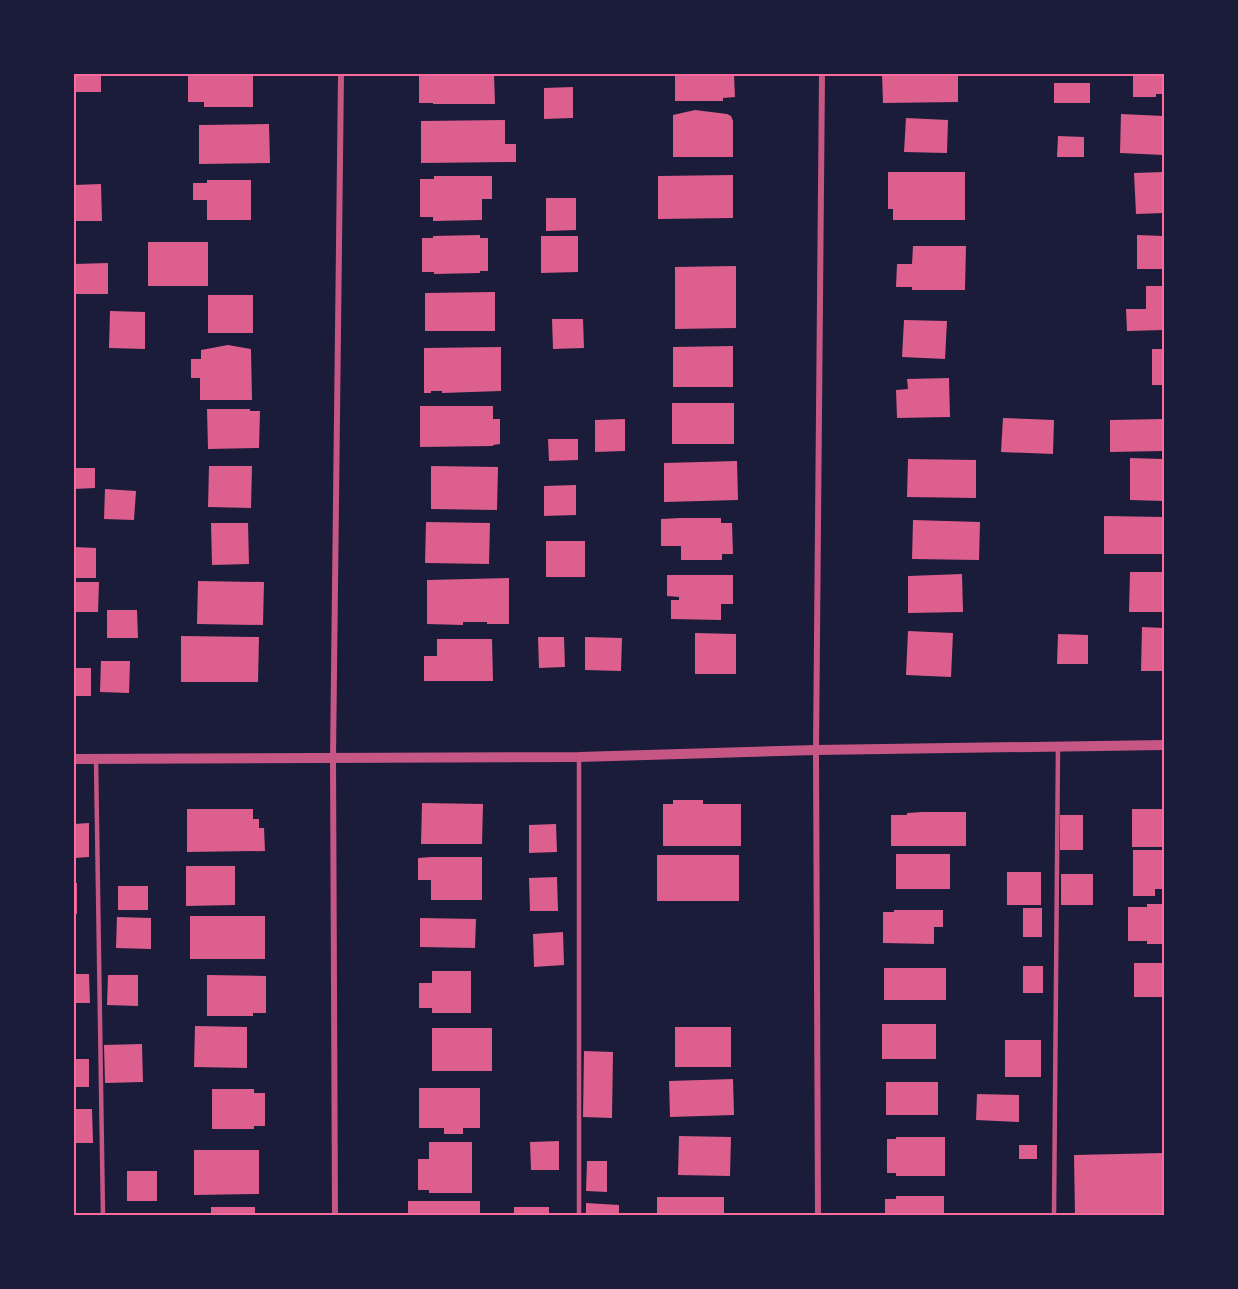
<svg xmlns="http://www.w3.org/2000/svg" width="1238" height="1289" viewBox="0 0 1238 1289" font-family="Rubik,sans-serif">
	<rect width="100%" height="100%" fill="#1b1b3a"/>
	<!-- building -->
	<g fill="#dd5f8e">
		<rect x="74" y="74" width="27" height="18"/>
		<path d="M188,74H253V107H204V102H188Z"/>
		<path d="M419,74H494L495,104H433V103H419Z"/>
		<path d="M675,74H734L735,97L723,98V101H675Z"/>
		<path d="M882,74H958V102L883,103Z"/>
		<path d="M1133,74H1164V94H1156V97H1133Z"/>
		<rect x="1054" y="83" width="36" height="20"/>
		<path d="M573,87V118L544,119V88Z"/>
		<path d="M695,110L727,114L731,116L733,121V157H673V115Z"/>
		<path d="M1121,114L1164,116V155L1120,153Z"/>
		<path d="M906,118L948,120L947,153L904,152Z"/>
		<path d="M505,120V144H516V162L421,163V121Z"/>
		<path d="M269,124L270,163L199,164V125Z"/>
		<path d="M1058,136L1084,137V157H1057Z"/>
		<path d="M888,172H965V220H893V209H888Z"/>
		<path d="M1164,172V213L1136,214L1134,173Z"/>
		<path d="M733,175V218L658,219V176Z"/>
		<path d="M434,176H492V199H482V220L433,221V217H420V179H434Z"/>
		<path d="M207,180H251V220H207V200H193V183H207Z"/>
		<path d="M101,184L102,221H74V185Z"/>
		<path d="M546,198H576V230L546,231Z"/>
		<path d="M480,235V238H488V271H480V273L434,274V272H422V238H433V236Z"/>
		<path d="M1137,235L1164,236V269H1137Z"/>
		<path d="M541,236H578V272L541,273Z"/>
		<rect x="148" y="242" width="60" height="44"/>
		<path d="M913,246H966L965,290H912V287H896L897,264H912Z"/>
		<path d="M108,263V294H74V264Z"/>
		<path d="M736,266V328L675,329V267Z"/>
		<path d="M1146,286H1164V330L1127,331L1126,309H1146Z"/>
		<path d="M495,292V331H425V293Z"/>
		<rect x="208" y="295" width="45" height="38"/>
		<path d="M110,311L145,312V349L109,348Z"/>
		<path d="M552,319H583L584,348L553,349Z"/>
		<path d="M904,320L947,321L945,359L902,357Z"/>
		<path d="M228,345L251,349L252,400H200V378H191V359H201V350Z"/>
		<path d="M733,346V387H673V347Z"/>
		<path d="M501,347V391L442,393V391H431V393H424V348Z"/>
		<rect x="1152" y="349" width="12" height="36"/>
		<path d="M949,378L950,417L897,418L896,390L908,389L907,379Z"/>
		<rect x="672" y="403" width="62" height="41"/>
		<path d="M420,406H493V419H500V444L493,445V446L420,447Z"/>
		<path d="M207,409H250V411H260L259,448L208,449Z"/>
		<path d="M1003,418L1054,420L1053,454L1001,452Z"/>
		<path d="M625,419V451L595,452V420Z"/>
		<path d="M1164,419V451L1110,452V420Z"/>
		<path d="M548,439H578V460L549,461Z"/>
		<path d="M1130,458L1164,459V501L1130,500Z"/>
		<path d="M908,459L976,460V498L907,497Z"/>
		<path d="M737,461L738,500L664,502V463Z"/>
		<path d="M209,466H252L251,508L208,507Z"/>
		<path d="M431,466L498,467L497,510L431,509Z"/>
		<path d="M74,468H95V488L74,489Z"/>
		<path d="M576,485V515L544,516V486Z"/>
		<path d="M105,489L136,491L134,520L104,519Z"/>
		<path d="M1104,516L1164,517V554H1104Z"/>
		<path d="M680,518H721V523H732L733,554H722V560H681V546H661V519Z"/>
		<path d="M913,520L980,522L979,560L912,559Z"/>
		<path d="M426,522L490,523L489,564L425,563Z"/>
		<path d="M211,523H248L249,564L212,565Z"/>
		<rect x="546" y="541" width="39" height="36"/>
		<path d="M74,547L96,548V578H74Z"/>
		<path d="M1130,572H1164V612H1129Z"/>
		<path d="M962,574L963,612L908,613V576Z"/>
		<path d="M667,575H733V604H721V620L671,619V600H679V597L667,596Z"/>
		<path d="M509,578V624H487V622H463V625L427,624V580Z"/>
		<path d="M198,581L264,582L263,625L197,624Z"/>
		<path d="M74,582H99L98,612H74Z"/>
		<path d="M107,610H137L138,638H107Z"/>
		<path d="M1142,627L1164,628V671H1141Z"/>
		<path d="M908,631L953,633L951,677L906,675Z"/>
		<path d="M695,633L736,634V674H695Z"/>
		<path d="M1058,634L1088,635V664H1057Z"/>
		<path d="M181,636L259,637L258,682H181Z"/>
		<path d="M538,637H564L565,667L539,668Z"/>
		<path d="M585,637L622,638L621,671L585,670Z"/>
		<path d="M437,639H492L493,681H424V656H437Z"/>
		<path d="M101,661H130L129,693L100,692Z"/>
		<rect x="74" y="668" width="17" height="28"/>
		<path d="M673,800H703V804H741V846H663V804H673Z"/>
		<path d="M422,803L483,804L482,844H421Z"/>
		<path d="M187,809H253V819H259V828H264L265,851L187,852Z"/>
		<rect x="1132" y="809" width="32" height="38"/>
		<path d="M922,812H966V846H891V815H907V813Z"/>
		<rect x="1060" y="815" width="23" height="35"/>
		<path d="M89,823V857L74,858V824Z"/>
		<path d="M556,824L557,852L529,853V825Z"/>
		<path d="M1133,850H1164V889H1155V896H1133Z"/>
		<rect x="896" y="854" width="54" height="35"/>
		<rect x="657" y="855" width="82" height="46"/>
		<path d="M431,857H482V900H431V880H418V858Z"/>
		<path d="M186,866H235V905L186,906Z"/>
		<rect x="1007" y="872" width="34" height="33"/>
		<rect x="1061" y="874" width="32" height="31"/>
		<path d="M557,877L558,911H530L529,878Z"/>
		<rect x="74" y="883" width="3" height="31"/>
		<rect x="118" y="886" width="30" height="24"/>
		<path d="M1147,904H1164V944H1147V941H1128V907H1147Z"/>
		<rect x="1023" y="908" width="19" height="29"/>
		<path d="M894,910H943V927H934V944L883,943V912H894Z"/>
		<rect x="190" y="916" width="75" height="43"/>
		<path d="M117,917L151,918V949L116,948Z"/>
		<path d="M420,918L476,919L475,948L420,947Z"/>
		<path d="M563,932L564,965L534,967L533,934Z"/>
		<rect x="1134" y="963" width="30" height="34"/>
		<rect x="1023" y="966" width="20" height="27"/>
		<rect x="884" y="968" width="62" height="32"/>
		<path d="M432,971H471V1013H432V1008H419V983H432Z"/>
		<path d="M74,974H89L90,1003H74Z"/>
		<path d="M108,975H138V1006L107,1005Z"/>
		<path d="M207,975L266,976V1013H253V1016H207Z"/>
		<rect x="882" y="1024" width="54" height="35"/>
		<path d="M195,1026L247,1027V1068L194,1067Z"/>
		<rect x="675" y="1027" width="56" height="40"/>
		<rect x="432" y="1028" width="60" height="43"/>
		<rect x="1005" y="1040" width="36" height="37"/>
		<path d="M142,1044L143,1082L105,1083L104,1045Z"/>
		<path d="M584,1051L613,1052L612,1118L583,1117Z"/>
		<rect x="74" y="1059" width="15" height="28"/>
		<path d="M733,1079L734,1115L670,1117L669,1081Z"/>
		<rect x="886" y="1082" width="52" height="33"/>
		<path d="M419,1088H480V1128H463V1134H444V1128H419Z"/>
		<path d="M212,1089H254V1093H265V1126H254V1129H212Z"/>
		<path d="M977,1094L1019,1095V1122L976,1120Z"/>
		<path d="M74,1109H92L93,1143H74Z"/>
		<path d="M679,1136L731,1137L730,1176L678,1175Z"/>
		<path d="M896,1137H945V1176H896V1173H887V1139H896Z"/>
		<path d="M559,1141V1170H531L530,1142Z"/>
		<path d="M429,1142H472V1193H429V1190H418V1159H429Z"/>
		<rect x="1019" y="1145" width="18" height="14"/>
		<path d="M194,1150H259V1194L194,1195Z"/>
		<path d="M1164,1153V1216H1075L1074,1155Z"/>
		<path d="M587,1161H607V1192L586,1191Z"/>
		<rect x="127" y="1171" width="30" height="30"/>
		<path d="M896,1196H944V1216H885V1199H896Z"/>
		<rect x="657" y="1197" width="67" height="19"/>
		<rect x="408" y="1201" width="72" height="15"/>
		<path d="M586,1203L619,1205V1216H586Z"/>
		<rect x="211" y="1207" width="44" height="9"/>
		<rect x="514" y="1207" width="35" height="9"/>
	</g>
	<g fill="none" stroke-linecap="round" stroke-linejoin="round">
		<!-- service -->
		<g stroke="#c65784" stroke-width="4.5">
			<path d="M579,757V1216"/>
			<path d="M96,760L103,1216"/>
			<path d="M1054,1216L1058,747"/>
		</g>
		<!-- minor -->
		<g stroke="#c65784" stroke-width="6">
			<path d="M335,1216L333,758L341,74"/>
			<path d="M818,1216L816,750L822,74"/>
		</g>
		<!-- tertiary -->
		<path stroke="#c65784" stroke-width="10" d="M74,759L579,757L816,750L1164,745"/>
	</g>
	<!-- border -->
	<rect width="1238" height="1289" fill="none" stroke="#1b1b3a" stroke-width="150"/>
	<rect x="75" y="75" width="1088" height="1139" fill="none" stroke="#ff6b9d" stroke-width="2"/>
</svg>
